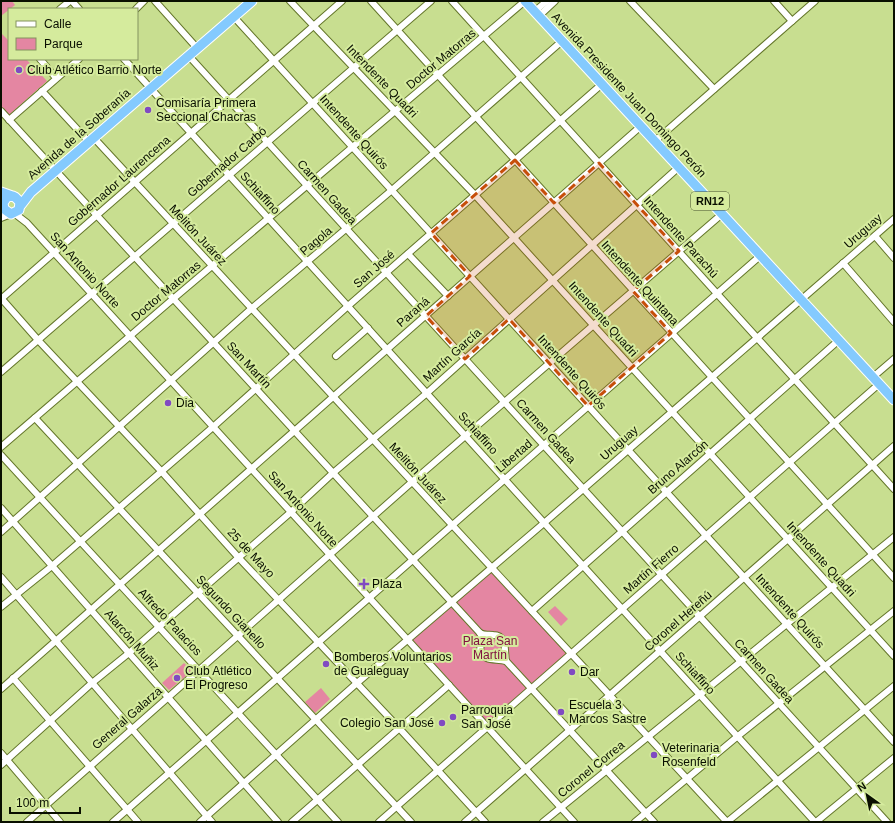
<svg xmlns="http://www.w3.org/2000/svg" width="895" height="823" viewBox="0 0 895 823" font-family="Arial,sans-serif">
	<rect width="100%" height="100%" fill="#c8de90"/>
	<!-- green -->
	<g fill="#e486a2">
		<path d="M1,1H12L15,5L1,16Z"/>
		<path d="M1,33L9,41V59H26L47,81L9,115L1,106Z"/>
		<path d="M491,568L571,654L487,727L408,639Z"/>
		<path d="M555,606L568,619L561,626L548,612Z"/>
		<path d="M184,663L190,669L191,672L169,690L162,683Z"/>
		<path d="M321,688L330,699L315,713L305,702Z"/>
	</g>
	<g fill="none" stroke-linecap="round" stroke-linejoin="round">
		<!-- minor casing -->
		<g stroke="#64762a" stroke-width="8">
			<g id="minor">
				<path d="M72,1L79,9"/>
				<path d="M155,1L197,48"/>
				<path d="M290,1L475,195L894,656"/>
				<path d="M371,1L894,578"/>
				<path d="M452,1L894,489"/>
				<path d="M630,1L714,89"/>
				<path d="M774,1L792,21"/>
				<path d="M60,9L70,1"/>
				<path d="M136,9L144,1"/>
				<path d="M535,11L547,1"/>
				<path d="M540,15L555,1"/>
				<path d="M234,17L894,742"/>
				<path d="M188,55L887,822"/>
				<path d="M40,59L56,78"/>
				<path d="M124,59L815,822"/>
				<path d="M42,91L89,142"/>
				<path d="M1,111L480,633L482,638L480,650C485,663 495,658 506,661L654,822"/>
				<path d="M9,120L79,59"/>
				<path d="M94,138L727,822"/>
				<path d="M655,141L815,1"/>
				<path d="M14,213L27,223L574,822"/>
				<path d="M1,218L11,214"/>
				<path d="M875,236L894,258"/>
				<path d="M408,254L448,296"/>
				<path d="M843,263L894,322"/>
				<path d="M1,298L38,340L162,472L238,557L399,728L485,822"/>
				<path d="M1,299L342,1"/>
				<path d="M336,356L368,328"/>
				<path d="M1,372L431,1"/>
				<path d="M873,377L894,359"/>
				<path d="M35,418L411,822"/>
				<path d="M1,447L173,299L525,1"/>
				<path d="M1,455L338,822"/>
				<path d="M1,508L278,822"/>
				<path d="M1,532L251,309L392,190L562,41"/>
				<path d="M1,577L212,822"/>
				<path d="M1,607L52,566L213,427L348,306L602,84"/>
				<path d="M532,611L839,340"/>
				<path d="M480,633C485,636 488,634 493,635C508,635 504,652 506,661"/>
				<path d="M13,678L138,822"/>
				<path d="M1,689L641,126"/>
				<path d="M1,753L60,822"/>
				<path d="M1,765L92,683L129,653L291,512L333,473L427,393L679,167"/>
				<path d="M27,822L412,482L722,214"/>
				<path d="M113,822L760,256"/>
				<path d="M200,822L357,683L544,523L894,219"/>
				<path d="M292,822L449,685"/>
				<path d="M379,822L879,384"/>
				<path d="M465,822L894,446"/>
				<path d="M543,822L894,537"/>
				<path d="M635,822L738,736L894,611"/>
				<path d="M727,822L894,686"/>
				<path d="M816,822L894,758"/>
			</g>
		</g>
		<!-- highway casing -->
		<g stroke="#fff" stroke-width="11">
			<g id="highway">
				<path d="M525,1L894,400"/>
				<path d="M1,192L15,197L20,202L19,210L11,214L4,209L3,203L7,197L13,196"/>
				<path d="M21,205L31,192L252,1"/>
			</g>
		</g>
		<!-- minor -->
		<use href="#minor" stroke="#fff" stroke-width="6"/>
		<!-- highway -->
		<use href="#highway" stroke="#84cafe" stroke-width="9"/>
	</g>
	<!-- marked area -->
	<path fill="#c74e0a" fill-opacity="0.2" stroke="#c74e0a" stroke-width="3" stroke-dasharray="8 5" stroke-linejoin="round" d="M515,160L554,203L599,163L679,251L633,291L671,333L588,406L509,319L465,359L426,316L470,276L431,233Z"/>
	<!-- markers -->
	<g fill="#804ac2" stroke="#d5eb9d" stroke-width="1.5">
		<circle cx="19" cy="70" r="4"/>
		<circle cx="148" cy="110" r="4"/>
		<circle cx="168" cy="403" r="4"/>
		<path d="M362 578h4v4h4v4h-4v4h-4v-4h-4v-4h4z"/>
		<circle cx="326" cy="664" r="4"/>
		<circle cx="572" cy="672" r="4"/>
		<circle cx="177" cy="678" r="4"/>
		<circle cx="561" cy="712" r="4"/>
		<circle cx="453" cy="717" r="4"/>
		<circle cx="442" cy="723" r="4"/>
		<circle cx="654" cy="755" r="4"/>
	</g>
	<g text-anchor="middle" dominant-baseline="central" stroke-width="4" stroke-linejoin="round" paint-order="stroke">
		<!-- shield labels -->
		<rect fill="#d5eb9d" stroke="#46512f" stroke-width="1" x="691" y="192" width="38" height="18" rx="3"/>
		<g font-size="11" font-weight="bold" fill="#090f00">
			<text x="710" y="201">RN12</text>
		</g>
		<!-- street labels -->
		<g font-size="12" fill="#090f00" stroke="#d5eb9d">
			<text transform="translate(441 59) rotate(-40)">Doctor Matorras</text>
			<text transform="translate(382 81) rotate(46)">Intendente Quadri</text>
			<text transform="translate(629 95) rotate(47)">Avenida Presidente Juan Domingo Perón</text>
			<text transform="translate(354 132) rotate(48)">Intendente Quirós</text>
			<text transform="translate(79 134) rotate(-41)">Avenida de la Soberanía</text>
			<text transform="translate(227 162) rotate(-41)">Gobernador Carbó</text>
			<text transform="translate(119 181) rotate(-41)">Gobernador Laurencena</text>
			<text transform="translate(327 192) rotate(48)">Carmen Gadea</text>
			<text transform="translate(260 193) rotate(48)">Schiaffino</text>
			<text transform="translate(863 231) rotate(-41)">Uruguay</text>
			<text transform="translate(198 235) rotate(47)">Melitón Juárez</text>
			<text transform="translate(681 237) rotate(48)">Intendente Parachú</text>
			<text transform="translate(316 241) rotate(-40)">Pagola</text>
			<text transform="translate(374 269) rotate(-41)">San José</text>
			<text transform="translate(85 270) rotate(48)">San Antonio Norte</text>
			<text transform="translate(640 283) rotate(48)">Intendente Quintana</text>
			<text transform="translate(166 291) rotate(-40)">Doctor Matorras</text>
			<text transform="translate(413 312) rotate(-41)">Paraná</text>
			<text transform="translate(603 319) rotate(48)">Intendente Quadri</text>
			<text transform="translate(452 355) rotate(-42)">Martín García</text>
			<text transform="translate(249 365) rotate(47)">San Martín</text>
			<text transform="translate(572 372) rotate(48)">Intendente Quirós</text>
			<text transform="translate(546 431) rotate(48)">Carmen Gadea</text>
			<text transform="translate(478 433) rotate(48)">Schiaffino</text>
			<text transform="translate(619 443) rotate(-41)">Uruguay</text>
			<text transform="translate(514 456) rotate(-41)">Libertad</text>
			<text transform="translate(678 467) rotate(-41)">Bruno Alarcón</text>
			<text transform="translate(418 473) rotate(47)">Melitón Juárez</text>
			<text transform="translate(303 509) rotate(48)">San Antonio Norte</text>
			<text transform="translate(251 553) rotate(47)">25 de Mayo</text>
			<text transform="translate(821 559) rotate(48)">Intendente Quadri</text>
			<text transform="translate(651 569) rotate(-41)">Martín Fierro</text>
			<text transform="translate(790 611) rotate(48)">Intendente Quirós</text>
			<text transform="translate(231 612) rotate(47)">Segundo Gianello</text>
			<text transform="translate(678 621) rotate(-41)">Coronel Hereñú</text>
			<text transform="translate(170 622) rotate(47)">Alfredo Palacios</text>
			<text transform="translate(132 640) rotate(49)">Alarcón Muñiz</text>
			<text transform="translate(764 671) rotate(48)">Carmen Gadea</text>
			<text transform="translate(695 673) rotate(48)">Schiaffino</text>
			<text transform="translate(127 718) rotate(-41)">General Galarza</text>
			<text transform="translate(591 769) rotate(-39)">Coronel Correa</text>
		</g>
		<!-- poi labels -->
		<g font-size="12" fill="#090f00" stroke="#d5eb9d" text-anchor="start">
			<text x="27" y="70">Club Atlético Barrio Norte</text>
			<text x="156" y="103">Comisaría Primera<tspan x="156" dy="14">Seccional Chacras</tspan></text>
			<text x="176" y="403">Dia</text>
			<text x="372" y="584">Plaza</text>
			<text x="334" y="657">Bomberos Voluntarios<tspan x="334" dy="14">de Gualeguay</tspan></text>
			<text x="185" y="671">Club Atlético<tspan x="185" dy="14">El Progreso</tspan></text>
			<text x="580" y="672">Dar</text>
			<text x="569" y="705">Escuela 3<tspan x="569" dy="14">Marcos Sastre</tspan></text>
			<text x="461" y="710">Parroquia<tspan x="461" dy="14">San José</tspan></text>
			<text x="434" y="723" text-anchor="end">Colegio San José</text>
			<text x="662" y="748">Veterinaria<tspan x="662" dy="14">Rosenfeld</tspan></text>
		</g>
		<!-- park labels -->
		<g font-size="12" fill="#801141" stroke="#d5eb9d">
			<text x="490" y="641">Plaza San<tspan x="490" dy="14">Martín</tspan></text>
		</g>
	</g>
	<!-- border -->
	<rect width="895" height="823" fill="none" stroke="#090f00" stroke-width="4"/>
	<!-- legend -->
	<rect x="8" y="8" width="130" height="52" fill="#d5eb9d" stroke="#83935e"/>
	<rect x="16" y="21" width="20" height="6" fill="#ffffff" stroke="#83935e"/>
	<text x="44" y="28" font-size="12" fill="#090f00">Calle</text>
	<rect x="16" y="38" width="20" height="12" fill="#e486a2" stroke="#83935e"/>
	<text x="44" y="48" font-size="12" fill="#090f00">Parque</text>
	<!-- north arrow -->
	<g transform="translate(867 795) rotate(327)" stroke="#d5eb9d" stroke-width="3" paint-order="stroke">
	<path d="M0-3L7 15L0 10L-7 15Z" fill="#090f00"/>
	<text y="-6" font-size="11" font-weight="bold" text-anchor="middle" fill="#090f00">N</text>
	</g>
	<!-- scale -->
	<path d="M10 807v6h70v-6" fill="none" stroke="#090f00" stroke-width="2"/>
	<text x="16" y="807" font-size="12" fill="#090f00" stroke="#d5eb9d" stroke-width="3" paint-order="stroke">100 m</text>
</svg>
